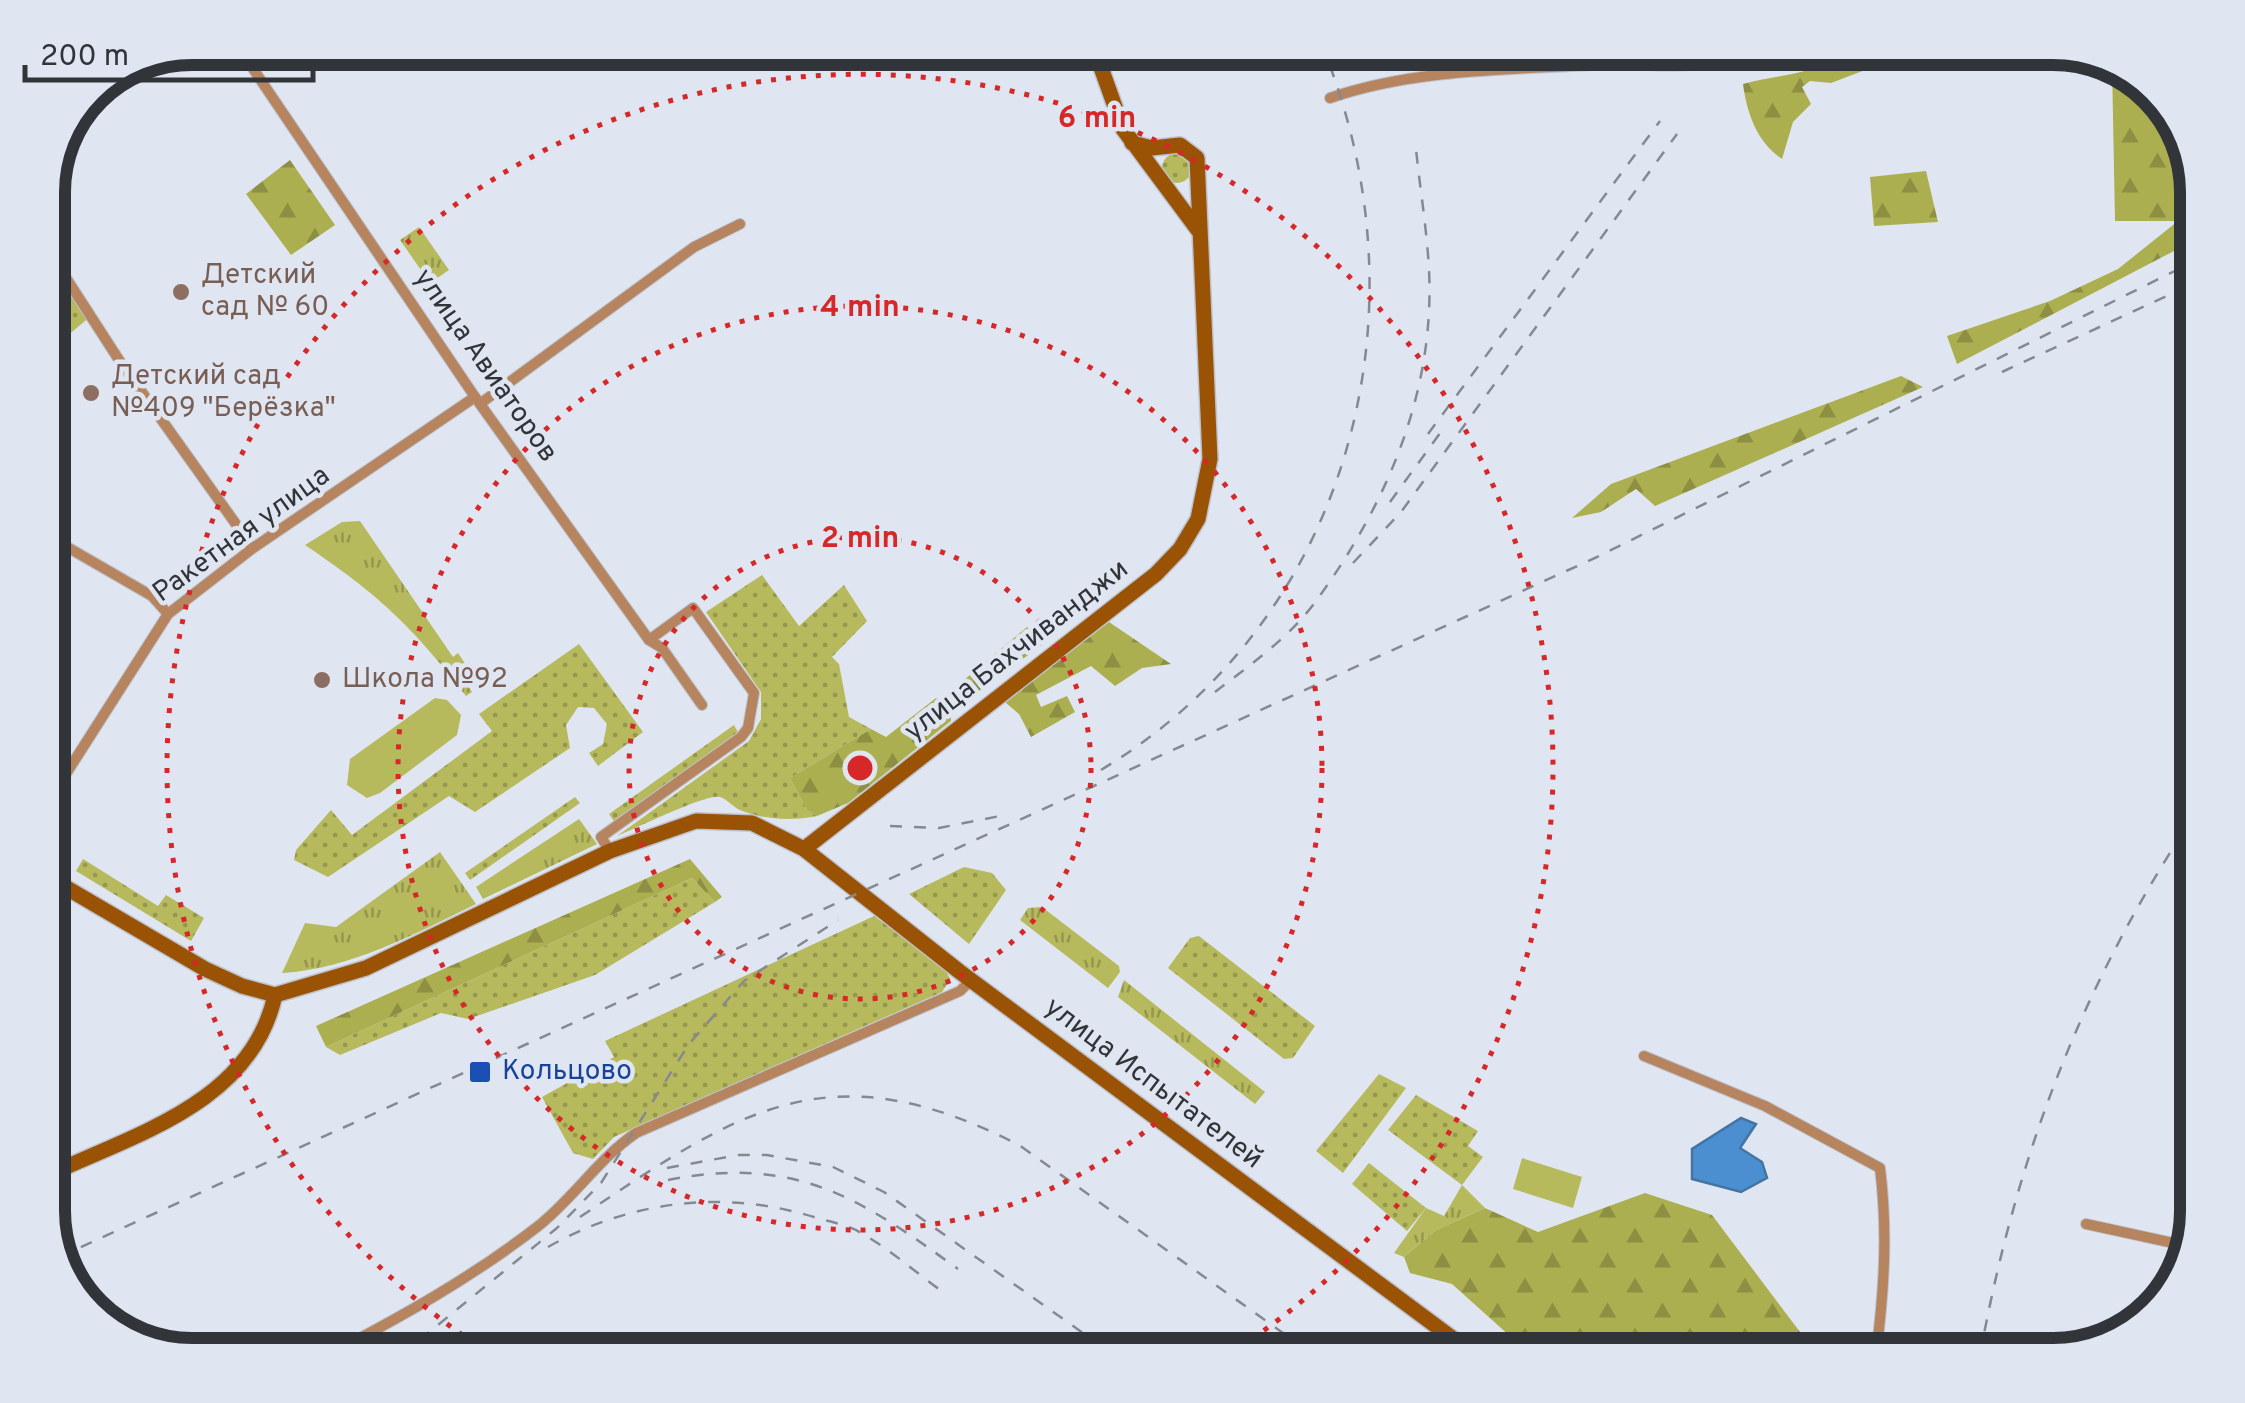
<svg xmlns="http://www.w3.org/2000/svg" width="2245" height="1403" viewBox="0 0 2245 1403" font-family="Overpass,sans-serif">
	<defs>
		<pattern id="grass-dots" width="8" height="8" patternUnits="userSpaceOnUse" patternTransform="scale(2.5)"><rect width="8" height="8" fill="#b7b95d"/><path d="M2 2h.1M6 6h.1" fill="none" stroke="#95974e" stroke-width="1.8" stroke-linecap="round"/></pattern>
		<pattern id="forest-firs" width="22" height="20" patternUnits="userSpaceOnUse" patternTransform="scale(2.5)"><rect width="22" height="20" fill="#acaf4f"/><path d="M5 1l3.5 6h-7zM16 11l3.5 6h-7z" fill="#8d8f43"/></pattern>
		<pattern id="park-tufts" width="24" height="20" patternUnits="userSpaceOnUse" patternTransform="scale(2.5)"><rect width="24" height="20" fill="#b7b95d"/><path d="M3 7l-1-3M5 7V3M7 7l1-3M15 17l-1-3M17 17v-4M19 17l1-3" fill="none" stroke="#95974e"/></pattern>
	</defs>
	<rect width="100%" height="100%" fill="#e0e6f1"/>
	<!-- grass -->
	<g fill="url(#grass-dots)">
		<circle cx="1177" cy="168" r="15"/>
		<path d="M48,251L91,316L48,352Z"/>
		<path d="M762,575L799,626L844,585L867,621L832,657L839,664L849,717L871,729L790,778L807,810L817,816C792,821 764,820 740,810C733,807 727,799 720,797C705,794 637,828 617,836L749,741L761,719V692L706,612Z"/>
		<path d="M579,644L643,732L598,766L589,753L603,744L607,724L594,708L578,707L566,725L570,748L475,812L449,796L328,877L294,860L296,850L331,810L352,835L492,731L479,714Z"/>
		<path d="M734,725L740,736L616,824L609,814Z"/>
		<path d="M575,797L580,803L470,880L465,873Z"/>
		<path d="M83,859L158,906L166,895L204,918L191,941L76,871Z"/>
		<path d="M964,867L992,873L1006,890L969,944L909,894Z"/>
		<path d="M692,878L715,902L595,975L468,1019L441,1013L340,1055L326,1047Z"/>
		<path d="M874,916L944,967L950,979L942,992L614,1137L593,1159L573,1153L542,1097L614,1057L605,1041Z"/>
		<path d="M1199,936L1315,1026L1293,1058L1284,1059L1168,968L1190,938Z"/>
		<path d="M1379,1074L1406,1088L1343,1173L1316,1151Z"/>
		<path d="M1416,1095L1478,1131L1468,1146L1483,1157L1462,1185L1388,1130Z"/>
		<path d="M1369,1163L1426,1208L1407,1231L1352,1184Z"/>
	</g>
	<!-- forest -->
	<g fill="url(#forest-firs)">
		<path d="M1832,58H1871L1873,67L1831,83L1810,81L1802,87L1811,104L1793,122L1782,159C1757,142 1747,114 1743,84C1771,75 1811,76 1832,58Z"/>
		<path d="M2112,65C2186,88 2197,173 2197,239L1957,364L1947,336L2050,301L2118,269L2178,221H2115Z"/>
		<path d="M290,160L335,225L291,255L246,194Z"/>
		<path d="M1926,171L1938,222L1874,226L1870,177Z"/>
		<path d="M1901,376L1923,387L1655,506L1636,489L1601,512L1572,518L1611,484Z"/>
		<path d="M1109,622L1171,664L1142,668L1115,686L1091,666L1036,695L1041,707L1067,696L1075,712L1031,737L1019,714L1005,702Z"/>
		<path d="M1027,627L1042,645L969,698L958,685Z"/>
		<path d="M936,698L951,708V721L848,803L817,816L807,810L790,778L871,729L886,737Z"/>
		<path d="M690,859L722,897L715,902L692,878L326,1047L316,1026Z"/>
		<path d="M1645,1193L1712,1215L1803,1336L1830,1355H1770L1760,1350L1754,1355H1531L1452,1284L1410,1273L1404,1257L1436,1230L1485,1208L1538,1232Z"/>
	</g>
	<!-- park -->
	<g fill="url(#park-tufts)">
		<path d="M419,227L449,270L430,283L400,240Z"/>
		<path d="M360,521L453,657L458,653L466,665L459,672L472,692L466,696C412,626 378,594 305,545L342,522Z"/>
		<path d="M579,819L597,844L483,899L476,887Z"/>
		<path d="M440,852L476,904C414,934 351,969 282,973L305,923L336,927Z"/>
		<path d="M1042,907L1119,966L1120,972L1108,988L1020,920L1028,908Z"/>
		<path d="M1124,980L1265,1092L1255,1104L1118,997Z"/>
		<path d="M1462,1185L1485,1208L1436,1230L1404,1257L1394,1253L1426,1208L1444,1216Z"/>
	</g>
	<!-- pitch -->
	<g fill="#b7b95d">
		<path d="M435,698L447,700L461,715L457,735L380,793L367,798L347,785L350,759Z"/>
		<path d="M1522,1158L1582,1177L1573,1208L1513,1189Z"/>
	</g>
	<!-- water -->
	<path fill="#4c8fd0" stroke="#4474a2" stroke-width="2.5" d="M1741,1118L1756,1124L1740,1148L1762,1162L1767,1178L1741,1192L1692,1179V1149Z"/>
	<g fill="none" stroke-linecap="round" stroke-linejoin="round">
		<!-- street casing -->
		<g stroke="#bdc2cc" stroke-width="12">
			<g id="street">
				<path d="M239,48L475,397L649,640L662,648L702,705"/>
				<path d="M1330,98C1422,66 1530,70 1627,63C1671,69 1789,63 1830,48"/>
				<path d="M48,250L119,360L253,548"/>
				<path d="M481,403L694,247L740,224"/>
				<path d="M48,536L152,596L168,614"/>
				<path d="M48,802L168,614L253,548L475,397"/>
				<path d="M610,851L601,837L741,737L748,728L754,693L693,608L649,640"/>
				<path d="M1644,1056L1765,1106L1880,1168C1888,1233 1884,1291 1876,1355"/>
				<path d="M2086,1224L2187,1246"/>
				<path d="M328,1355C401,1317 471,1278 537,1227C573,1199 598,1159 636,1133L960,991L971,980"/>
			</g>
		</g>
		<!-- secondary casing -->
		<g stroke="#bdc2cc" stroke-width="18">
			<g id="secondary">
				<path d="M1094,48L1123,129L1198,230"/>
				<path d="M804,849L1156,574L1180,549L1198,519L1210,459L1197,158L1180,145L1152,148L1132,143"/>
				<path d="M48,877L205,969L242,986L275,995L366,968L610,851L696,821L752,823L804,849L960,972L1475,1355"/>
				<path d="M48,1175C136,1134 252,1102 275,995"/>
			</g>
		</g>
		<!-- street -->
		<use href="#street" stroke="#b6845e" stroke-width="10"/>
		<!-- secondary -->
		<use href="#secondary" stroke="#9a5205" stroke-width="15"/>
		<!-- rail -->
		<g stroke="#858a91" stroke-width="2.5" stroke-dasharray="12 12" stroke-linecap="butt">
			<path d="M2002,372L2197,282"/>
			<path d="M1428,434L1660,121"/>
			<path d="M1390,502L1446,425"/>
			<path d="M1353,563L1401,512L1677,134"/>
			<path d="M1215,692C1250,665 1290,637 1316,601C1387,504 1435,392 1429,270C1427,230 1420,189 1416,149"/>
			<path d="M1101,770C1351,619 1430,312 1323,48"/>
			<path d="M890,826L939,828L1005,815"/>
			<path d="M667,1168L738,1155H767L833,1167L884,1192L1114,1355"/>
			<path d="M668,1180C796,1155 860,1198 958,1269"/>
			<path d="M580,1217C741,1109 829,1048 1019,1145L1314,1355"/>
			<path d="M548,1247C631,1200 726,1189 817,1218C831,1222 849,1225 861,1233C890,1249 916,1273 943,1292"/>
			<path d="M59,1257L1597,557L2197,260"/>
			<path d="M401,1355L557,1228L601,1183L689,1044L744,981L838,920"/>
			<path d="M1980,1355C2017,1153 2082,983 2197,811"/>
		</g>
	</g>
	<!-- distance rings -->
	<g fill="none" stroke="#d62828" stroke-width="5" stroke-dasharray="5 10">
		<circle cx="860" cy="768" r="231"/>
		<circle cx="860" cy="768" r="462"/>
		<path d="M488 1352A693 693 0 1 1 1232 1352"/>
	</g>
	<!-- markers -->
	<g fill="#8d6e63" stroke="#e0e6f1" stroke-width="4">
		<circle cx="181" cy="292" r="10"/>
		<circle cx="91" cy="393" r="10"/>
		<circle cx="322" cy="680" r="10"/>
	</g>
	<rect fill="#1a4fb4" stroke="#e0e6f1" stroke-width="4" x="468" y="1060" width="24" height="24" rx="5"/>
	<g text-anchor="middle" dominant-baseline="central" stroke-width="9" stroke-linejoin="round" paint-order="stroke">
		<!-- education labels -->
		<g font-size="28" fill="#785e54" stroke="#e0e6f1" text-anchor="start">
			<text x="201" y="276">Детский<tspan x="201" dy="32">сад № 60</tspan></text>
			<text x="111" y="377">Детский сад<tspan x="111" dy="32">№409 "Берёзка"</tspan></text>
			<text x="342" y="680">Школа №92</text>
		</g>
		<!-- street labels -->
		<g font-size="28" fill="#313438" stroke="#e0e6f1">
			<text transform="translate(485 366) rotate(55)">улица Авиаторов</text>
			<text transform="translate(242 535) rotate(-36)">Ракетная улица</text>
			<text transform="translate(1017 651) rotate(-38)">улица Бахчиванджи</text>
			<text transform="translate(1153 1084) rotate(37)">улица Испытателей</text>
		</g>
		<!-- transit labels -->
		<g font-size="28" fill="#164399" stroke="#e0e6f1" text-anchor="start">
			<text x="502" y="1072">Кольцово</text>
		</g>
	</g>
	<!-- crop -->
	<path d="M0 0H2245V1403H0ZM192 65H2053A127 127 0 0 1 2180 192V1211A127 127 0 0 1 2053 1338H192A127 127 0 0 1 65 1211V192A127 127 0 0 1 192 65Z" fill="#e0e6f1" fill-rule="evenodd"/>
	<path fill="none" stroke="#313438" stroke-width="12" d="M192 65H2053A127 127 0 0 1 2180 192V1211A127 127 0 0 1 2053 1338H192A127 127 0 0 1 65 1211V192A127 127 0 0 1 192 65Z"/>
	<circle cx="860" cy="768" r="15" fill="#d62828" stroke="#e0e6f1" stroke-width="5"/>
	<g font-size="30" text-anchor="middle" font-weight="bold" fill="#d62828" stroke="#e0e6f1" stroke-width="9" stroke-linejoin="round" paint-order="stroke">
		<text x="1097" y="127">6 min</text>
		<text x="860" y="316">4 min</text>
		<text x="860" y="547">2 min</text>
	</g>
	<!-- scale -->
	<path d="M25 65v15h288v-15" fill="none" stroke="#313438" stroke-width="5"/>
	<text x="40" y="65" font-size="30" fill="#313438" stroke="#e0e6f1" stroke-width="8" paint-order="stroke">200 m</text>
</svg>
